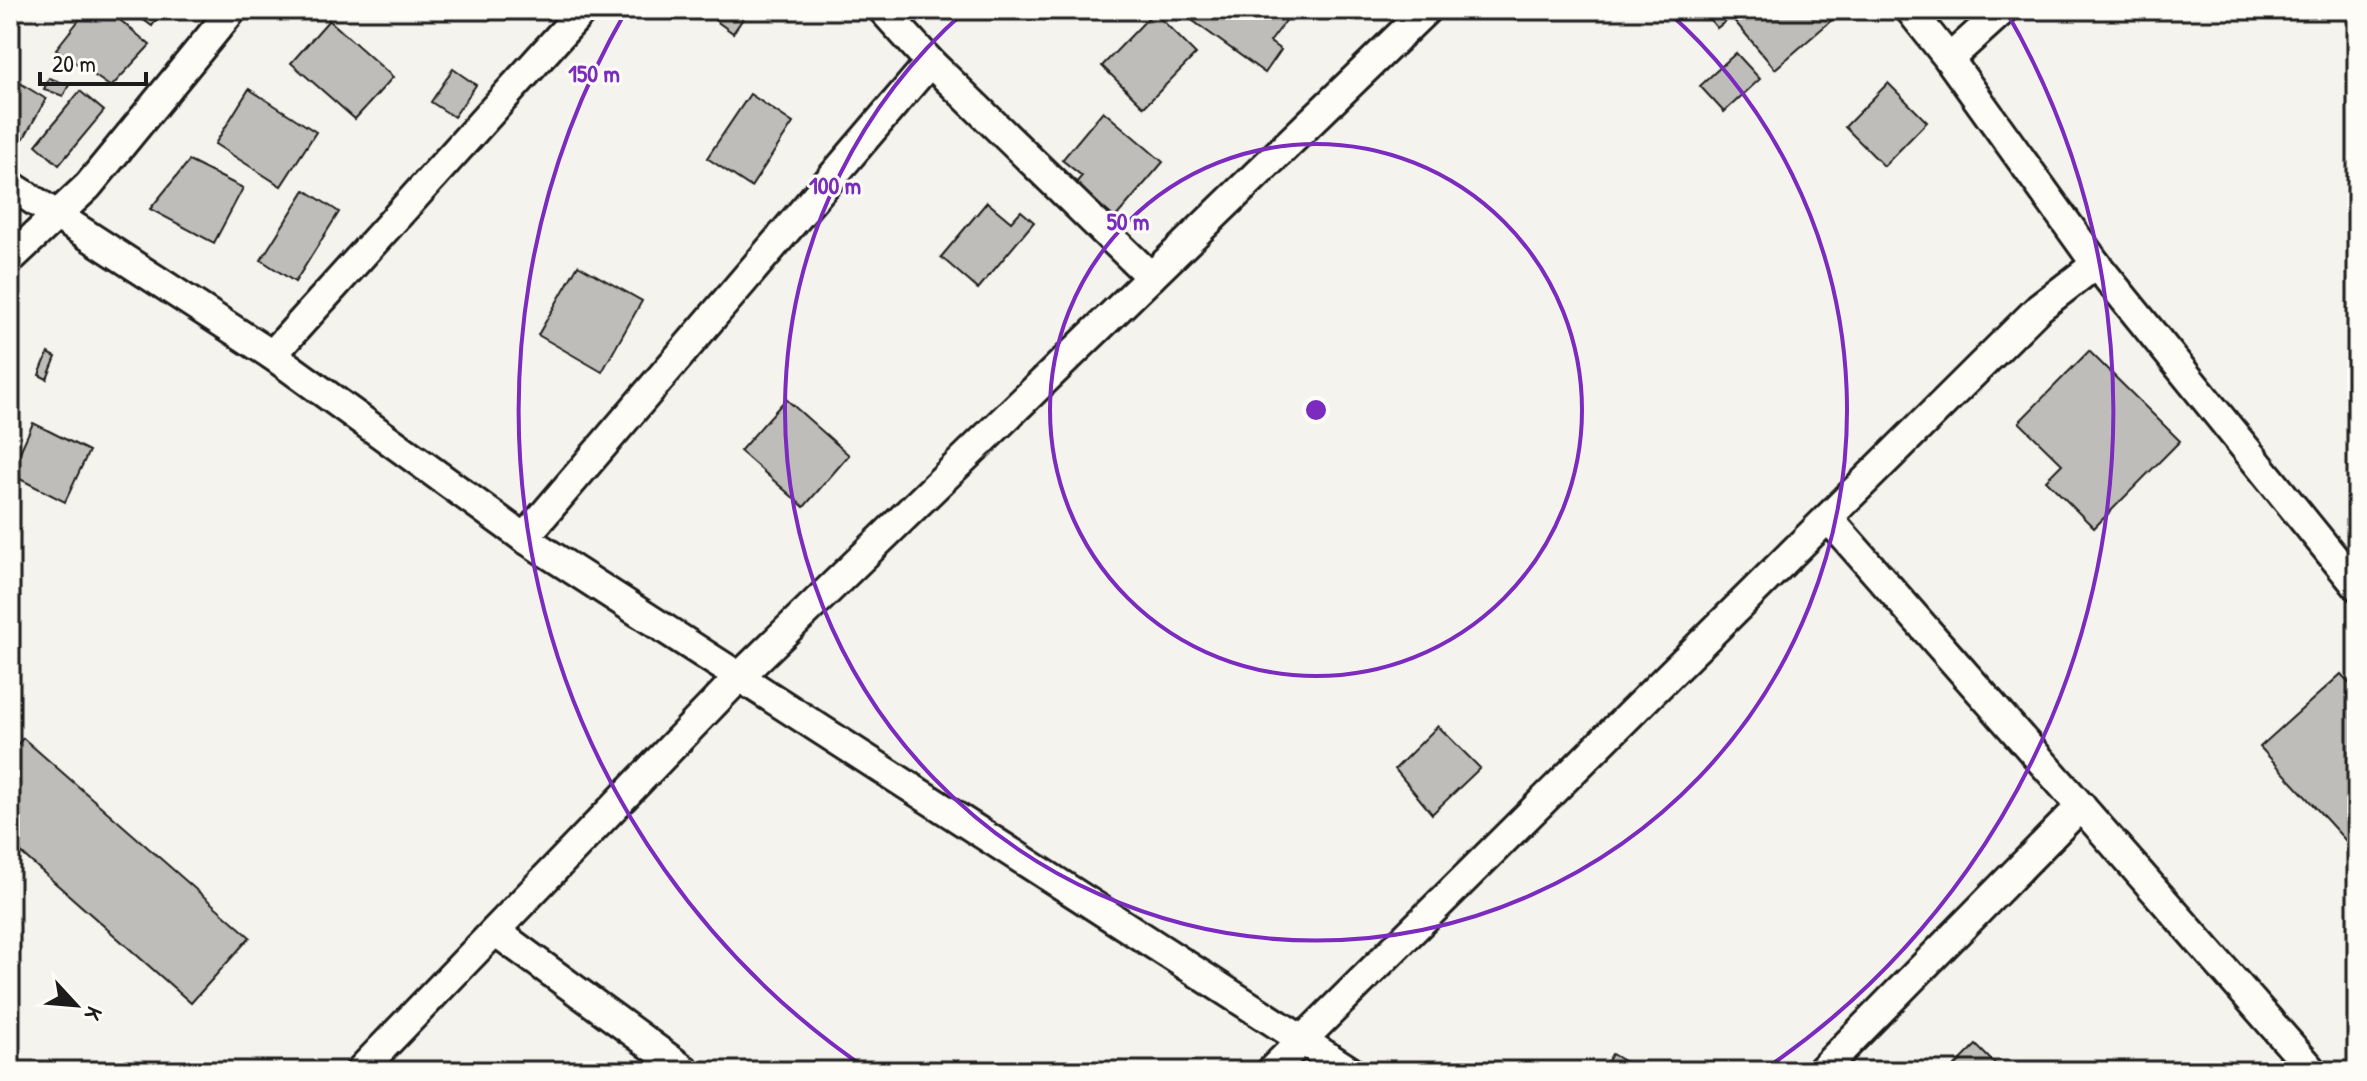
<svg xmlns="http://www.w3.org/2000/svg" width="2367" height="1081" viewBox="0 0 2367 1081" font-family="'Patrick Hand',sans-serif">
	<rect width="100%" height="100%" fill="#f4f3ee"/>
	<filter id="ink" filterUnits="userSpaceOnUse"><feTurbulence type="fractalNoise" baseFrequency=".0125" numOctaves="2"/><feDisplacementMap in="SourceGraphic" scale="16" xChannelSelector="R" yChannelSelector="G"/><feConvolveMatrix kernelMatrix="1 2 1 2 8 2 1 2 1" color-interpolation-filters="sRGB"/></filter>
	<g filter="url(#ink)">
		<!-- building -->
		<g fill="#bebdba" stroke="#1c1c1c" stroke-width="2">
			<path d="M87,10H108L150,45L111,87L56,49Z"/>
			<path d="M130,10H163L152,26Z"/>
			<path d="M701,10H749L733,33Z"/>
			<path d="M1195,10H1286L1291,14L1270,42L1281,50L1265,73L1189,18Z"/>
			<path d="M1702,10H1740L1717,28Z"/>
			<path d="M1741,10H1825L1833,19L1775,69L1732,18Z"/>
			<path d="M1154,12L1196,54L1144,107L1102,66Z"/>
			<path d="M329,20L393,77L355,119L291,63Z"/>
			<path d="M1736,53L1760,79L1724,112L1700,86Z"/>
			<path d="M453,69L476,85L454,117L431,102Z"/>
			<path d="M49,78L69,85L63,96L44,89Z"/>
			<path d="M15,80L46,99L24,138L10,130V87Z"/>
			<path d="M1888,83L1927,122L1884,166L1845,127Z"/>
			<path d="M249,89L316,132L281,186L215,144Z"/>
			<path d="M80,91L104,111L59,165L36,145Z"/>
			<path d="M750,94L793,123L751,187L707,158Z"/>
			<path d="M1103,111L1163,162L1115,218L1075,184L1082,176L1062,160Z"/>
			<path d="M189,161L243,188L214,243L150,209Z"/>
			<path d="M305,190L339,212L295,282L261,260Z"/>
			<path d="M987,202L1011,222L1021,211L1034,222L978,289L941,257Z"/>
			<path d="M578,265L642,301L602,372L538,335Z"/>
			<path d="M2089,351L2180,441L2094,528L2046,480L2062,464L2019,422Z"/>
			<path d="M48,353L56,357L47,379L39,375Z"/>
			<path d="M786,399L849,455L804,507L740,451Z"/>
			<path d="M33,423L89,451L65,502L10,474Z"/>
			<path d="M2341,674L2357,691V832L2347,842L2260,747Z"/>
			<path d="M1438,726L1480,768L1432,814L1395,769Z"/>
			<path d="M23,738L250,937L191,1003L10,843V753Z"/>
			<path d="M1976,1045L2002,1071H1950Z"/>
			<path d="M1612,1054L1641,1071H1602Z"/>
		</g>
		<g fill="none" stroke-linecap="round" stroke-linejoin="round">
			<!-- street casing -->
			<g stroke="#1c1c1c" stroke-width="34">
				<g id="street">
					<path d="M883,10L930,62L1151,277"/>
					<path d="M1910,10L1949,59L2096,264L2357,586"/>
					<path d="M1949,59L2003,10"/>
					<path d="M10,185L272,355L524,538L1350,1071"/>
					<path d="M10,259L88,186L232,10"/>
					<path d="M272,355L583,10"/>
					<path d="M1828,518L2313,1071"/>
					<path d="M524,538L930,62"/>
					<path d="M495,931L686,1071"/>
					<path d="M360,1071L740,676L1426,10"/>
					<path d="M1271,1071L2039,308L2096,264"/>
					<path d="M1821,1071L2081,806"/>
				</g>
			</g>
			<!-- street -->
			<use href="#street" stroke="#fdfcf7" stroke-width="28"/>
		</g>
	</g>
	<!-- distance rings -->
	<g fill="none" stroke="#7b2cbf" stroke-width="4">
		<circle cx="1316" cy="410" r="266"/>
		<path d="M1668 12A531 531 0 1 1 964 12"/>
		<path d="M870 1071A797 797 0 0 1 626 11M2006 11A797 797 0 0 1 1762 1071"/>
	</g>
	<circle cx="1316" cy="410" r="12" fill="#7b2cbf" stroke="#fdfcf7" stroke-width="4"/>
	<g font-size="24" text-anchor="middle" font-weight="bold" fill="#7b2cbf" stroke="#fdfcf7" stroke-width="6" stroke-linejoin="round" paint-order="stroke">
		<text x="594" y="82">150 m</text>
		<text x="835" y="194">100 m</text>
		<text x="1128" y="230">50 m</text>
	</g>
	<!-- margin -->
	<rect width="2367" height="1081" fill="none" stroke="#fdfcf7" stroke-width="40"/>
	<rect x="20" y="20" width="2327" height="1041" fill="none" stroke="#1c1c1c" stroke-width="3" filter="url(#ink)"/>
	<!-- north arrow -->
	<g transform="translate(76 1005) rotate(116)" stroke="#fdfcf7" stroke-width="6" paint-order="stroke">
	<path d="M0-6L14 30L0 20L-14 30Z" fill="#1c1c1c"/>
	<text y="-12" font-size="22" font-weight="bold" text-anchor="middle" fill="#1c1c1c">K</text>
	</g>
	<!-- scale -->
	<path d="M40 72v12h106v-12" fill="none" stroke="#1c1c1c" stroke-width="4"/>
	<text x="52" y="72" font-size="24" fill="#1c1c1c" stroke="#fdfcf7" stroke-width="6" paint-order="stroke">20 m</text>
</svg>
